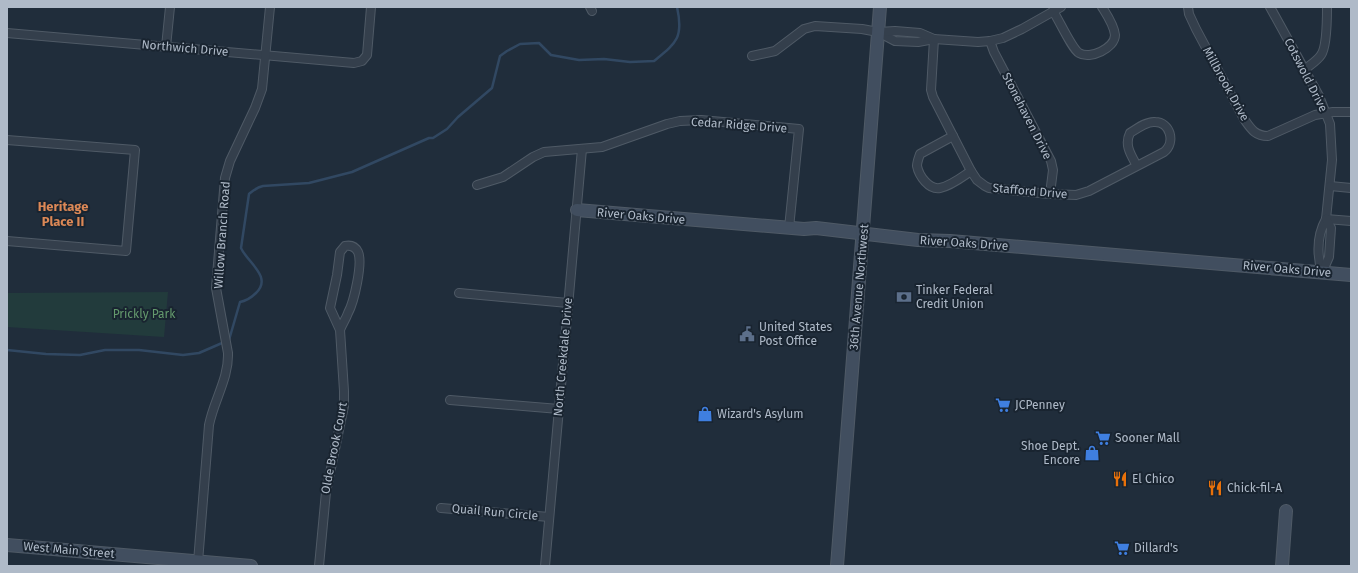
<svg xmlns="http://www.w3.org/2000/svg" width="1358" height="573" viewBox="0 0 1358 573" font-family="'Fira Sans',sans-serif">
	<rect width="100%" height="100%" fill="#202d3b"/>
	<!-- green -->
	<path fill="#223b3c" d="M168,292L164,337L7,327V293Z"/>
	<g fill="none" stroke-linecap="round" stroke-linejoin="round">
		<!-- stream -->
		<path stroke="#314862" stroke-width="2.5" d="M7,350L46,354L80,355L105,350H139L183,355L199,353L229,340L240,302C246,301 251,298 256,293C273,277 247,262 241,248L249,194C254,190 257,187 263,186L309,183L352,172L429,138H433L447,129L458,117L492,88L500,56L507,51L520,44L539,43L551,55L579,60L604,59L630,62L654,61C676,43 684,38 677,7"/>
		<!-- street casing -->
		<g stroke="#4f5a66" stroke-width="10">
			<g id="street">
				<path d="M590,7L592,11"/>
				<path d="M1188,7L1189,14L1196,29L1244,119C1251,129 1255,136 1268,136L1315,115L1333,112H1351"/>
				<path d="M1270,7L1319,96L1330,124L1332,160L1326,219C1317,235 1317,255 1322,273"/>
				<path d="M1053,11C1059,20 1072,49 1079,53C1090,60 1115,48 1115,35C1114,25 1107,15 1102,7"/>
				<path d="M878,32L895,41L918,42L934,39"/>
				<path d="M7,33L354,63L362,61L367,55L371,7"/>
				<path d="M934,39L931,90L933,97L971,171L977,180L985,186L989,188L1050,194L1076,195L1089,191L1164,152C1176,142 1170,122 1155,122C1147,121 1136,129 1130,133C1124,145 1131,155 1137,166"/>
				<path d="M990,41L994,52L1051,161L1053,170L1050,194"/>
				<path d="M166,47L170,7"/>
				<path d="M752,56L775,51L804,29L815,26L862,29L878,32L895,31L920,33L934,39L978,42L990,41L1003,38L1022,29L1061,7"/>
				<path d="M1304,70C1310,65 1317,61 1321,55C1327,47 1327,17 1327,7"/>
				<path d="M953,136L920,154C919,157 917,162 917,166C919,176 929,190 940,188C951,186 962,177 971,171"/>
				<path d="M7,140L135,150L126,251L7,241"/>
				<path d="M477,185L503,177L533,157L544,152L602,147L667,124L680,121L701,120L799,129L789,228"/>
				<path d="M1330,186L1351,188"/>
				<path d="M1326,219L1351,221"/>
				<path d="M1322,273L1329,257L1331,228L1326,219"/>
				<path d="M459,293L568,303"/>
				<path d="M450,400L559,409"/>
				<path d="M441,508L549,517"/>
				<path d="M198,562L209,425C214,400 229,378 228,353L216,288L225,178L230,161L255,108L262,89L270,7"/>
				<path d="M319,566L326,492L344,406V391L340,330L330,308L337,275L340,252L345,246C350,245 355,246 358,252C363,263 354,302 348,313C346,319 342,324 340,330"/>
				<path d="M545,566L582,149"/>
			</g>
		</g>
		<!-- secondary casing -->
		<g stroke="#4f5a66" stroke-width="14">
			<g id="secondary">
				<path d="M577,210L804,229L816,228L918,240L950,241L1351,275"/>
				<path d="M7,545L251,566"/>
				<path d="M837,566L880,7"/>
				<path d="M1282,566L1286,511"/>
			</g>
		</g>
		<!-- street -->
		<use href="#street" stroke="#343f4c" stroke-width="8"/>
		<!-- secondary -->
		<use href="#secondary" stroke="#414e5f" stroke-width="12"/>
	</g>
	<!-- icons -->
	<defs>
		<g id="bank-bare" transform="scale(1.2)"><path d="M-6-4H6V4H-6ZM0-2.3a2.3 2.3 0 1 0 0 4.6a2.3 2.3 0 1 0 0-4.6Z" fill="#5c6f8a" stroke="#192430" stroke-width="2.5" paint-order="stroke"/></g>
		<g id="civic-bare" transform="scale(1.2)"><path d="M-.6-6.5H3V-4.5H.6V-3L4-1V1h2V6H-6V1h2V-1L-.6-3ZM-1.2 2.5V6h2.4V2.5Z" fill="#5c6f8a" stroke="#192430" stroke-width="2.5" paint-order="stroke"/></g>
		<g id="supermarket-bare" transform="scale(1.2)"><path d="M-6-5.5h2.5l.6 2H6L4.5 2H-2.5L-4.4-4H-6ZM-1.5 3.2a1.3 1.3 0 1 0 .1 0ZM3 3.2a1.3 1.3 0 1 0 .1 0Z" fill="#3f7fe0" stroke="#192430" stroke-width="2.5" paint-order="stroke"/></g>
		<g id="shop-bare" transform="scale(1.2)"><path d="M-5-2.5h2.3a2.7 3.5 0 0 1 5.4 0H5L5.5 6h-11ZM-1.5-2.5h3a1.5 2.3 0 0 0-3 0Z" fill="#3f7fe0" stroke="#192430" stroke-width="2.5" paint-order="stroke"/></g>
		<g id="restaurant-bare" transform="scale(1.2)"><path d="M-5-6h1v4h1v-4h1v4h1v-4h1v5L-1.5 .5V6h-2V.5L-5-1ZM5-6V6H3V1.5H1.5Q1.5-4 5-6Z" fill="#e8710a" stroke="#192430" stroke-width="2.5" paint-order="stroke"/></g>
	</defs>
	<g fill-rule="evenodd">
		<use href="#bank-bare" x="904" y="297"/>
		<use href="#civic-bare" x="747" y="334"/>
		<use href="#supermarket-bare" x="1003" y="405"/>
		<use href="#shop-bare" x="705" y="414"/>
		<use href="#supermarket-bare" x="1103" y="438"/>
		<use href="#shop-bare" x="1092" y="453"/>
		<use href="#restaurant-bare" x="1120" y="479"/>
		<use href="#restaurant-bare" x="1215" y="488"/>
		<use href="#supermarket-bare" x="1122" y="548"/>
	</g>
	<g text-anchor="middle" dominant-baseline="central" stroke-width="4" stroke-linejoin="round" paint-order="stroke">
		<!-- street labels -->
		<g font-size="12" fill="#afbac8" stroke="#192430">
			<text transform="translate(185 48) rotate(5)">Northwich Drive</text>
			<text transform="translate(1306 75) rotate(63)">Cotswold Drive</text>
			<text transform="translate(1226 84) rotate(61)">Millbrook Drive</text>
			<text transform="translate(1027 116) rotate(63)">Stonehaven Drive</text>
			<text transform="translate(739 125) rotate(4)">Cedar Ridge Drive</text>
			<text transform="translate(1030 191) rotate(5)">Stafford Drive</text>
			<text transform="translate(641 216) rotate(5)">River Oaks Drive</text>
			<text transform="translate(222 235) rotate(-86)">Willow Branch Road</text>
			<text transform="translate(964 243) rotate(4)">River Oaks Drive</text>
			<text transform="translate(1287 269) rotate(5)">River Oaks Drive</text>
			<text transform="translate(859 287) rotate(-85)">36th Avenue Northwest</text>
			<text transform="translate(563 357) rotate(-85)">North Creekdale Drive</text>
			<text transform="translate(334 448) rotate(-79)">Olde Brook Court</text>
			<text transform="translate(495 512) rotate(5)">Quail Run Circle</text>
			<text transform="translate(69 550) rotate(5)">West Main Street</text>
		</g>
		<!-- poi labels -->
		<g font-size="12" fill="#afbac8" stroke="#192430" text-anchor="start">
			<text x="916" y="290">Tinker Federal<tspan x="916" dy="14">Credit Union</tspan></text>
			<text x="759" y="327">United States<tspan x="759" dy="14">Post Office</tspan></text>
			<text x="1015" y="405">JCPenney</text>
			<text x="717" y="414">Wizard's Asylum</text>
			<text x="1115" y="438">Sooner Mall</text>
			<text x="1080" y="446" text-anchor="end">Shoe Dept.<tspan x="1080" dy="14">Encore</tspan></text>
			<text x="1132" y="479">El Chico</text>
			<text x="1227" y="488">Chick-fil-A</text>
			<text x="1134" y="548">Dillard's</text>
		</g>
		<!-- park labels -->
		<g font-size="12" fill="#649a6d" stroke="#192430">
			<text x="144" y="314">Prickly Park</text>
		</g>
		<!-- neighbourhood labels -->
		<g font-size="13" font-weight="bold" fill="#dc8856" stroke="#192430">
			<text x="63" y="206">Heritage<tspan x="63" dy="15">Place II</tspan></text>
		</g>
	</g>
	<!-- border -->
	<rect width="1358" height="573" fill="none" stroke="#afbac8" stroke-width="16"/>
</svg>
